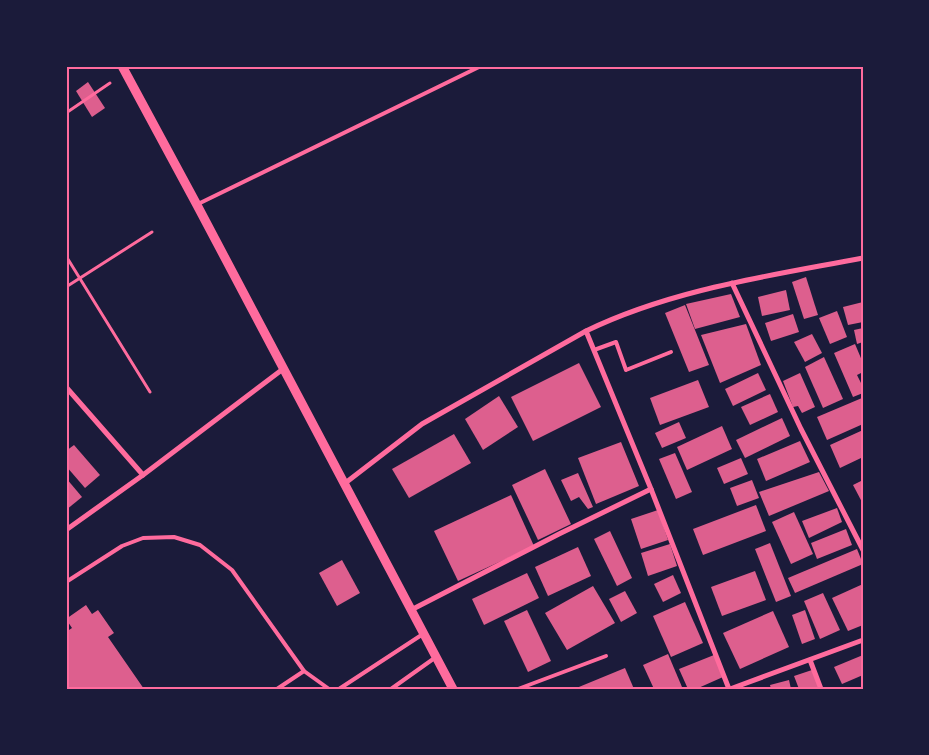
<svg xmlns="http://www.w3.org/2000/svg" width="929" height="755" viewBox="0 0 929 755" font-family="Signika,sans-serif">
	<rect width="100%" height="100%" fill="#1b1b3a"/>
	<!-- building -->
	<g fill="#dd5f8e">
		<path d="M88,82L105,108L92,117L76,91Z"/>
		<path d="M806,277L818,315L804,319L792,282Z"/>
		<path d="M786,290L790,310L762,316L758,297Z"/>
		<path d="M731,294L740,317L695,329L686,304Z"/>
		<path d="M863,302V322L848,325L843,307Z"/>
		<path d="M685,305L709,365L689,372L665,313Z"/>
		<path d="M837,311L847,337L830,344L819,318Z"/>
		<path d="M793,314L799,332L771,341L765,323Z"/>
		<path d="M746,324L761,365L720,383L701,335Z"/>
		<path d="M863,328V342L857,344L854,330Z"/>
		<path d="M812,334L822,353L805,362L794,342Z"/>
		<path d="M855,344L863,363V372L857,375L863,387V393L853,397L834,353Z"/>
		<path d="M824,357L843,399L823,408L805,367Z"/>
		<path d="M579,363L601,407L533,441L511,397Z"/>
		<path d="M758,373L766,390L733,406L725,389Z"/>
		<path d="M800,373L815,407L802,413L798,406L793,407L783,381Z"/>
		<path d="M698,380L709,407L660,425L650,398Z"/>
		<path d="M770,394L778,412L750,425L741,407Z"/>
		<path d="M499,396L518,427L483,450L465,419Z"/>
		<path d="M862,398L863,424L827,440L817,417Z"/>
		<path d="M782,418L790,436L745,458L736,440Z"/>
		<path d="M679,422L686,438L662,448L655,433Z"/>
		<path d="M722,426L732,449L687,470L677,447Z"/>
		<path d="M863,430V462L861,458L840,468L830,445Z"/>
		<path d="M454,434L471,463L409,498L392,469Z"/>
		<path d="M800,441L810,462L766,481L757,459Z"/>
		<path d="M621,442L639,486L596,504L578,458Z"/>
		<path d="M74,445L100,475L85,488L66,466V451Z"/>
		<path d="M675,453L692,492L676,499L659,459Z"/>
		<path d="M741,458L748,474L724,484L717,468Z"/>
		<path d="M545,469L571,524L538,540L512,485Z"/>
		<path d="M819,472L829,491L769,516L759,492Z"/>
		<path d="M578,473L593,507L588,509L579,497L571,501L561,480Z"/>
		<path d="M66,478L82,497L66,510Z"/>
		<path d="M752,480L759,498L737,506L730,488Z"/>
		<path d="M863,480V504L853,485Z"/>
		<path d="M511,495L534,546L458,581L434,531Z"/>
		<path d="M756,505L766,531L703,555L693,529Z"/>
		<path d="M837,508L842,522L809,538L802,521Z"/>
		<path d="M658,510L668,540L641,549L631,519Z"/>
		<path d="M794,512L813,554L791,564L772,522Z"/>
		<path d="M846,529L852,545L817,559L811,543Z"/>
		<path d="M610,531L632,578L617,586L594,539Z"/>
		<path d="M770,543L791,596L776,602L755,549Z"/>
		<path d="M670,544L677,566L648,576L641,553Z"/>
		<path d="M578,547L591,576L548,596L535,567Z"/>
		<path d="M857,549L863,564L795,593L788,578Z"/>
		<path d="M342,560L360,593L337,606L319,573Z"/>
		<path d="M755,571L766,600L722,616L711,587Z"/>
		<path d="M527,573L539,598L484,625L472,599Z"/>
		<path d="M673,575L681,593L663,602L654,584Z"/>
		<path d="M863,584V625L848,631L832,598Z"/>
		<path d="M593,586L615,623L567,650L545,613Z"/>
		<path d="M625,591L637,613L621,622L609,599Z"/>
		<path d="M823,593L840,630L820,639L804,601Z"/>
		<path d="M685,602L703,643L671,657L653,616Z"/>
		<path d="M86,605L92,614L98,610L114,633L108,637L144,689H66V632L72,628L66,619Z"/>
		<path d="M527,610L551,661L528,672L504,621Z"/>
		<path d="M805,610L815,639L802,644L792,615Z"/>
		<path d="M773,611L789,647L740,669L723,633Z"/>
		<path d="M668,654L682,687L678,689H654L643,665Z"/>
		<path d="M714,655L723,677L696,689H688L679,669Z"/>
		<path d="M863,655V675L842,684L834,667Z"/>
		<path d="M625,668L634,689H574Z"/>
		<path d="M812,670L819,689H799L794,676Z"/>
		<path d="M789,680L791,689H771L770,685Z"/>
	</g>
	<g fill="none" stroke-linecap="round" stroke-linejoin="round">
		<!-- path -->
		<g stroke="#ff6b9d" stroke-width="3">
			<path d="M66,113L110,83"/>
			<path d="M66,256L150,392"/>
			<path d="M66,287L152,232"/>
		</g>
		<!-- service -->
		<g stroke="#ff6b9d" stroke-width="4">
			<path d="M198,204L481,66"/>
			<path d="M594,350L616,342L626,370L671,352"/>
			<path d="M66,582L122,546L143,538L174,537L200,545L232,570L304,671L329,689"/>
			<path d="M277,689L304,671"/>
			<path d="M339,689L423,634"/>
			<path d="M391,689L436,657"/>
			<path d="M518,689L606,656"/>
		</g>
		<!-- minor -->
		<g stroke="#ff6b9d" stroke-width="5">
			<path d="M732,283L801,429L863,550"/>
			<path d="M586,331L651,489L729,689"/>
			<path d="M66,387L143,475"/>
			<path d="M344,484L422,424L586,331C673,289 769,276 863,258"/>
			<path d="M66,530L143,475L283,369"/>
			<path d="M411,610L559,534L651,489"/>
			<path d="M810,660L821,689"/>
			<path d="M730,689L863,640"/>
		</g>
		<!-- tertiary -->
		<path stroke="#ff6b9d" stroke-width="9" d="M122,66L197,205L453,689"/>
	</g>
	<!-- border -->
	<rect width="929" height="755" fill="none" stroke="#1b1b3a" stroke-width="135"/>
	<rect x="68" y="68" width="794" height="620" fill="none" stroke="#ff6b9d" stroke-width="2"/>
</svg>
